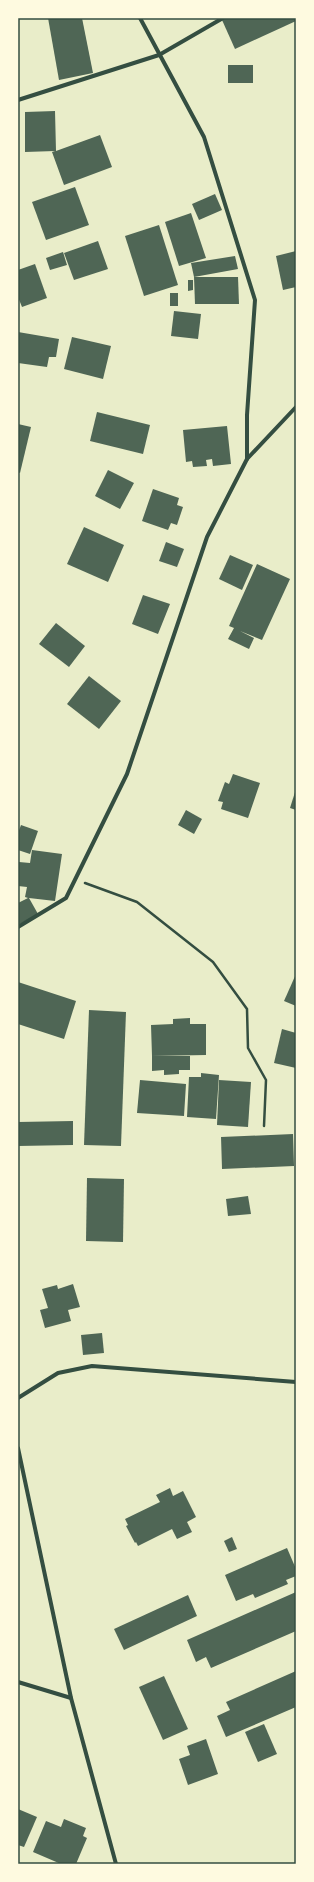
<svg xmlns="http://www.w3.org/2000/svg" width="314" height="1882" viewBox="0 0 314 1882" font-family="'Nunito Sans',sans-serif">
	<rect width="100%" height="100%" fill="#e9edc9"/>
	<!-- building -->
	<g fill="#4f6655">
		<path d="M48,18H82L93,73L59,80Z"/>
		<path d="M226,18H296V21L235,49L222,20Z"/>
		<rect x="228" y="65" width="25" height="18"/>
		<path d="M55,111L56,151L100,135L112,167L64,185L52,152L55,151L25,152V112Z"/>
		<path d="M75,187L89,225L46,240L32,202Z"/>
		<path d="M215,194L222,210L199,220L192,204Z"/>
		<path d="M191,213L206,258L179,266L165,222Z"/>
		<path d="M159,225L178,285L144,296L125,236Z"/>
		<path d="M98,241L108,269L74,280L64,253Z"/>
		<path d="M296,251V287L283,290L276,256Z"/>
		<path d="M63,252L67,265L50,270L46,258Z"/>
		<path d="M235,256L238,269L194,277L191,263Z"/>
		<path d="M35,264L47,298L22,307L18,297V270Z"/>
		<path d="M194,277H238L239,304H195Z"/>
		<path d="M188,280H193V290L188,291Z"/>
		<rect x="170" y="293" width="8" height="13"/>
		<path d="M174,311L201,314L198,339L171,336Z"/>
		<path d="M18,332L59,339L56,357H49L47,367L18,363Z"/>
		<path d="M72,337L111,346L103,379L64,369Z"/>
		<path d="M97,412L150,425L143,454L90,441Z"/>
		<path d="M18,424L31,427L20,473L18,472Z"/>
		<path d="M227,426L231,464L213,466L212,459L206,460L207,466L193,467L192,461L186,462L183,430Z"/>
		<path d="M108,470L134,483L120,509L95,496Z"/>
		<path d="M153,489L179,498L177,505L183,507L177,525L171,523L168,530L142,521Z"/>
		<path d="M84,527L124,545L108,582L67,564Z"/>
		<path d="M166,542L184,549L177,567L159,561Z"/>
		<path d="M230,555L253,565L242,590L219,579Z"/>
		<path d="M257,564L290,579L262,640L240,631L254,638L249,649L228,639L234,628L229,626Z"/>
		<path d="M143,595L170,604L158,634L132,624Z"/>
		<path d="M56,623L85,646L69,667L39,644Z"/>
		<path d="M89,676L121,701L99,729L67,704Z"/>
		<path d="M233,774L260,783L248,818L221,809L223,802L218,801L225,782L229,784Z"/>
		<path d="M296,789V810L290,808Z"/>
		<path d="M186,810L202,819L194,834L178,825Z"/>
		<path d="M21,825L38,831L30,854L18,850V833Z"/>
		<path d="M32,850L62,854L55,901L29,898L38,914L18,925V903L28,898L25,897L27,887L18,886L19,862L30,863Z"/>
		<path d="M296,974V1006L284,1001Z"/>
		<path d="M18,982L76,1001L64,1039L18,1024Z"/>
		<path d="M89,1010L126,1012L121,1146L84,1145Z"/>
		<path d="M190,1018V1024H206V1055L152,1056L151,1025L173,1024V1019Z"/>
		<path d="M282,1029L296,1033V1068L274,1063Z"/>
		<path d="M152,1056H190V1070H179V1074L164,1075V1070L152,1071Z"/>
		<path d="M201,1073L219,1075L216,1119L187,1117L189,1077H201Z"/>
		<path d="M140,1080L186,1084L184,1116L137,1113Z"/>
		<path d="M219,1080L251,1082L248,1127L217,1125Z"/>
		<path d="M73,1121V1145L18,1146V1122Z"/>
		<path d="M293,1134L294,1166L222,1169L221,1137Z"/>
		<path d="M87,1178L124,1179L123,1242L86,1241Z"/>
		<path d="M248,1196L251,1214L228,1216L226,1199Z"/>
		<path d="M73,1284L80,1307L68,1310L71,1321L45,1328L40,1310L48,1308L42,1289L57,1285L58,1289Z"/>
		<path d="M102,1333L104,1353L83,1355L81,1335Z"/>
		<path d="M170,1488L173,1496L183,1491L196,1517L187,1522L192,1532L177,1539L172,1529L138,1546L136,1542L135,1543L126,1526L128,1525L125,1519L160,1502L156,1495Z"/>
		<path d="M232,1537L237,1549L229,1552L224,1541Z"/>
		<path d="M287,1548L296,1569V1576L286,1580L288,1584L255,1598L253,1594L236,1601L225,1575Z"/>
		<path d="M296,1592V1631L211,1668L206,1657L196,1662L187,1640Z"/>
		<path d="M188,1595L197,1616L124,1650L114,1629Z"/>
		<path d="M296,1671V1707L226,1737L217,1716L230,1710L226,1702Z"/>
		<path d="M164,1676L188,1729L163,1740L139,1687Z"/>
		<path d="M264,1724L277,1754L258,1762L245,1732Z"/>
		<path d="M206,1739L218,1774L188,1785L179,1759L190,1755L187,1746Z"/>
		<path d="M18,1809L37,1817L24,1847L18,1845Z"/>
		<path d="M64,1819L86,1828L83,1836L87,1838L76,1864H61L33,1852L46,1821L61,1827Z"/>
	</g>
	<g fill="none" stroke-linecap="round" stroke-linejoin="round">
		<!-- path -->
		<path stroke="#344e41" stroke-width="2.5" d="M85,883L137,902L213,962L247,1009L248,1048L266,1080L264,1126"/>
		<!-- minor -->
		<g stroke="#344e41" stroke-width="4">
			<path d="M140,18L204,137L255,300L247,415V459"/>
			<path d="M18,100L159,55L223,18"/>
			<path d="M18,927L66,898L127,774L207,537L247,459L296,407"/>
			<path d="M18,1398L58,1373L92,1366L296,1382"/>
			<path d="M18,1448L71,1698L116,1864"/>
			<path d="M18,1682L71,1698"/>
		</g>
	</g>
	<!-- border -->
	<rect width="314" height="1882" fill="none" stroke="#fefae0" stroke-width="38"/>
	<rect x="19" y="19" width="276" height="1844" fill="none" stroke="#344e41" stroke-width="1.5"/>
</svg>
